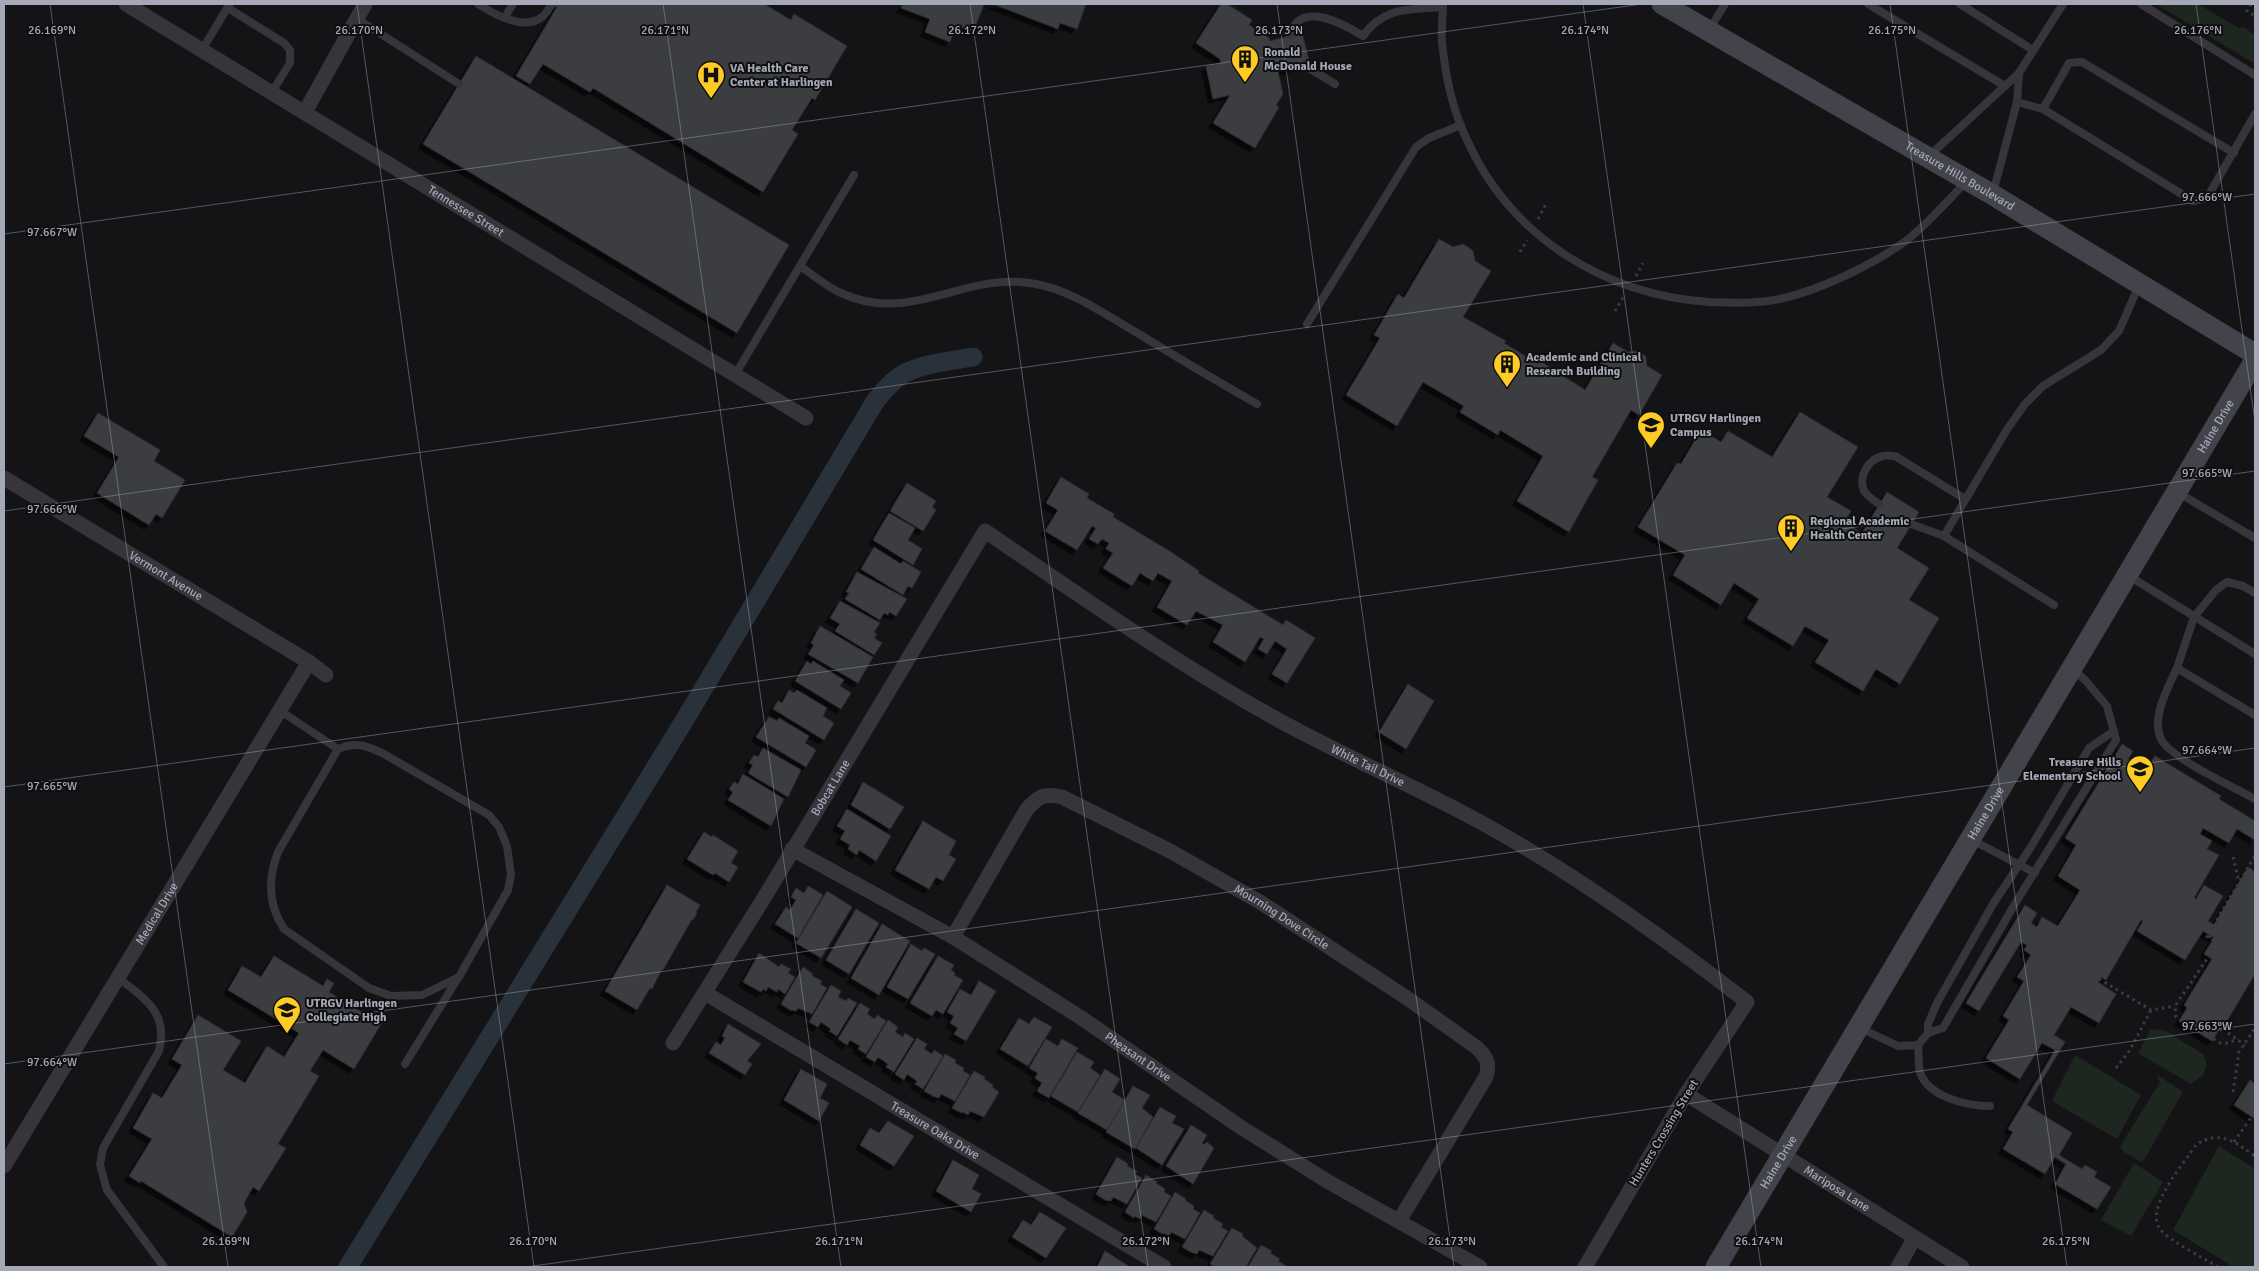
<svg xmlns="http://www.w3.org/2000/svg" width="2259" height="1271" viewBox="0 0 2259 1271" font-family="Signika,sans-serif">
	<defs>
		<filter id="shadow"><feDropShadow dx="-4.5" dy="4.5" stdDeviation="0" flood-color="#0009"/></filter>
	</defs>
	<rect width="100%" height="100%" fill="#141416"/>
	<!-- green -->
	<g fill="#1e2620">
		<path d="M2156,4H2198L2239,28L2243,27L2255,35V64Z"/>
		<path d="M2151,1029L2166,1031L2203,1054L2207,1066L2202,1076L2191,1084L2138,1053Z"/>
		<path d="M2075,1055L2141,1095L2117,1139L2052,1101Z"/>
		<path d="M2159,1076L2183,1092L2144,1160L2141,1162L2124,1152L2120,1147L2160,1082L2157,1078Z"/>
		<path d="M2219,1146L2255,1169V1267H2234L2173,1230Z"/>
		<path d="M2134,1163L2163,1182L2131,1236L2101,1220Z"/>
	</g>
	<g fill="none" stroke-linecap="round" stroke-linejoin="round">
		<!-- canal -->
		<path stroke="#29313b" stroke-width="19" d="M348,1267L681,726L876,400C885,390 893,379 905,373C925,363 951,361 973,357"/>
	</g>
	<!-- building -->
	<g fill="#3b3c41" stroke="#2e2e32" filter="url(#shadow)">
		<path d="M551,4H764L791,20L794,14L847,46L815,100L812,98L792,130L798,134L763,192L593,88L590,92L543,64L530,84L516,76L557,7Z"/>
		<path d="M903,4H984L973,32L956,26L950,42L925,32L930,19L901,8Z"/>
		<path d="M993,4H1086L1077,29L1060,23L1058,29Z"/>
		<path d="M1221,4H1227L1252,20L1249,25L1269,38L1270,41L1302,33L1310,64L1278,72L1283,94L1276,105L1279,107L1255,148L1213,123L1230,95L1213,99L1206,66L1221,63L1220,59L1196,43Z"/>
		<path d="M476,56L789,245L737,333L423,144Z"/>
		<path d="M1439,239L1453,247L1463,244L1468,247L1473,251L1475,261L1491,271L1463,317L1506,341L1504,343L1538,364L1540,361L1585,390L1613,343L1628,352L1638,351L1643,354L1646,357L1647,366L1662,375L1639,415L1631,410L1592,477L1598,480L1569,532L1517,501L1543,456L1500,430L1498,435L1460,412L1464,406L1423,382L1397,426L1346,395L1380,338L1374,335L1398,294L1404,298Z"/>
		<path d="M1800,412L1858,447L1827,497L1851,511L1844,522L1862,533L1887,492L1919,512L1897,548L1929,568L1909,600L1939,618L1900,684L1876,669L1863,691L1815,662L1829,640L1805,626L1793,646L1747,618L1759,599L1734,583L1721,605L1673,575L1685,555L1638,527L1677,463L1681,464L1701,430L1721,442L1728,431L1772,457Z"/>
		<path d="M98,413L160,450L154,461L185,480L162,518L156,514L149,525L97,493L119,457L84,436Z"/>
		<path d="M1061,477L1089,494L1087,498L1114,514L1113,517L1171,552L1199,571L1198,573L1283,625L1286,620L1315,638L1287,683L1272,674L1287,649L1275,641L1267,654L1258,649L1264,639L1260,637L1245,662L1213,642L1223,625L1196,611L1187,625L1157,607L1172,581L1158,573L1153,581L1140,573L1132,586L1103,568L1113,553L1106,549L1109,543L1102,539L1098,544L1089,539L1096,528L1092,526L1077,550L1045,531L1058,510L1046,503Z"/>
		<path d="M907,483L936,501L932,507L936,510L923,531L890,511Z"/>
		<path d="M889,513L915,528L908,540L922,549L913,565L873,540Z"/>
		<path d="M874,547L901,564L903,561L921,572L912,588L908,586L903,595L861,569Z"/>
		<path d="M857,572L907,599L896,616L889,612L888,615L884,613L880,620L845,599L849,593L846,592Z"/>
		<path d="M840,601L880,623L874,632L877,634L874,638L882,643L874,655L835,631L840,624L830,618Z"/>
		<path d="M820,626L873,657L858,683L808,654L814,645L811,643Z"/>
		<path d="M807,661L811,664L813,661L844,680L840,686L851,693L841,709L795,681Z"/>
		<path d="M1408,684L1434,701L1406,749L1379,732Z"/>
		<path d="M789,690L794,693L797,690L827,708L823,716L834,723L824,740L773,709L778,701L782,703Z"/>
		<path d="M769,717L777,721L779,718L809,736L805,743L816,750L806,767L756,737Z"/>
		<path d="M2122,744L2133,751L2128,759L2146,770L2155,756L2221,796L2219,799L2255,821V840L2237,829L2229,843L2203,828L2200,834L2212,841L2207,849L2219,855L2194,898L2196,899L2204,885L2223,896L2208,921L2214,925L2248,867L2255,872V974L2221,1031L2219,1030L2212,1041L2179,1021L2187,1008L2184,1005L2212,959L2204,954L2214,938L2203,931L2185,960L2137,931L2143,921L2141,920L2106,980L2101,977L2098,982L2116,994L2099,1023L2071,1007L2054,1035L2065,1042L2027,1105L2072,1133L2059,1155L2082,1169L2085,1165L2097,1172L2094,1177L2111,1187L2097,1209L2055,1184L2066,1164L2055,1157L2045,1174L2003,1149L2013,1132L2008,1129L2055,1050L2042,1043L2020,1079L1986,1058L2009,1020L2003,1016L2024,981L2017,977L2031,955L2024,950L2027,945L2021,942L1979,1011L1966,1003L2025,905L2037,913L2031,923L2037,927L2042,917L2058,926L2080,890L2058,876L2076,845L2065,838Z"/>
		<path d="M763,748L801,770L788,797L748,773L753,765L749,763L754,755L758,757Z"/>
		<path d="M743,774L784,799L771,826L728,800L733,792L729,789L734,782L738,784Z"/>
		<path d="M863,782L904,807L890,829L851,805Z"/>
		<path d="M847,809L891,836L876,861L859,850L857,855L848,849L850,845L840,839L845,831L837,826Z"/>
		<path d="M923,821L956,841L949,855L956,859L943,881L936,877L929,889L895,870Z"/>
		<path d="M704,832L712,837L713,835L738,851L731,863L738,867L729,882L715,873L713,875L687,859Z"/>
		<path d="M667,885L700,905L696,912L697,913L693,920L692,919L663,970L662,969L652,989L650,988L637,1010L605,991Z"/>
		<path d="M808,886L823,895L798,938L775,924L786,907L790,910L796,900L791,897L796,888L804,893Z"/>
		<path d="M827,891L852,907L821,958L796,943Z"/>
		<path d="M856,909L879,923L849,974L826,960Z"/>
		<path d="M882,924L910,941L879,995L851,978Z"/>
		<path d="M911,944L922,951L924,948L935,954L908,999L887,987Z"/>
		<path d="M759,953L779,967L781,964L791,969L788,973L795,977L785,994L778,989L777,992L768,987L766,991L763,989L761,992L743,982Z"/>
		<path d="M274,956L323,986L327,979L334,983L329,992L381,1024L354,1069L323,1050L310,1071L319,1076L278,1144L286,1148L259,1191L253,1187L244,1203L247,1212L232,1237L141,1181L140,1183L129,1176L152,1139L133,1128L153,1093L162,1098L182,1065L172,1059L198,1015L241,1041L223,1070L245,1083L267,1046L284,1057L299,1033L228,990L242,966L261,977Z"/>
		<path d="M938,956L954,965L951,970L955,973L954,975L963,980L943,1014L936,1010L932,1016L910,1003Z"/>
		<path d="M803,967L813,974L812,976L822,981L820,984L827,988L812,1014L798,1008L796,1011L790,1010L781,1004Z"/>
		<path d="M979,981L996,991L966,1041L954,1034L958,1028L950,1023L954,1016L947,1012L960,989L971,995Z"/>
		<path d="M831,985L841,991L838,997L846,1001L848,998L857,1003L837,1036L829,1031L831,1029L821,1022L818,1027L809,1022Z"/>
		<path d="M860,1003L870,1009L867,1014L875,1019L877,1015L886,1021L866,1054L858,1049L860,1046L850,1040L847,1045L838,1039Z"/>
		<path d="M1034,1017L1052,1027L1028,1066L1000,1049L1019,1018L1029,1024Z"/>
		<path d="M888,1020L898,1027L895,1032L903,1037L905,1033L914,1039L894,1072L886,1067L888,1064L878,1057L875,1062L866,1057Z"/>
		<path d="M728,1024L761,1044L747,1061L752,1064L745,1075L709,1053L716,1042L721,1045L722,1043L725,1038L722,1036Z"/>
		<path d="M917,1038L927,1044L924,1049L932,1054L934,1050L943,1056L923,1089L915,1084L917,1081L907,1074L904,1080L895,1074Z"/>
		<path d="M1046,1039L1058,1046L1062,1039L1078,1048L1049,1098L1037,1091L1042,1083L1035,1078L1038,1073L1029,1068Z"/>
		<path d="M1077,1052L1094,1062L1090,1068L1100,1075L1078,1112L1051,1096Z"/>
		<path d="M945,1054L956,1060L955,1063L964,1068L963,1071L970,1075L955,1101L941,1094L939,1098L933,1096L924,1091Z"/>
		<path d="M801,1069L827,1084L820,1098L829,1103L819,1121L784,1100Z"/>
		<path d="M1105,1069L1120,1079L1112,1092L1125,1100L1107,1130L1078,1113Z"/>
		<path d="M974,1071L985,1077L984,1079L993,1085L992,1087L999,1092L984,1117L970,1111L968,1115L963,1112L962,1113L952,1108Z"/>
		<path d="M2250,1080L2255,1084V1119L2234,1105Z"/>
		<path d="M1133,1086L1150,1095L1142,1108L1153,1117L1135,1149L1106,1132Z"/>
		<path d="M1160,1107L1176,1116L1172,1123L1184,1129L1162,1165L1136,1148Z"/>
		<path d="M888,1121L914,1136L894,1166L860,1145L870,1128L879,1133Z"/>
		<path d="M1191,1125L1207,1135L1202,1143L1204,1145L1207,1142L1214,1148L1193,1184L1166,1166Z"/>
		<path d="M1117,1157L1128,1164L1127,1166L1137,1171L1135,1174L1142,1178L1127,1204L1113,1197L1111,1201L1105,1200L1096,1194Z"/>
		<path d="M953,1160L979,1175L972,1189L981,1194L971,1212L936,1191Z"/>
		<path d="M1146,1175L1157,1182L1156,1183L1165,1189L1164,1192L1171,1196L1156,1222L1142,1215L1140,1219L1135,1216L1134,1218L1125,1212Z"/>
		<path d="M1175,1192L1186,1199L1185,1200L1194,1206L1193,1209L1200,1213L1185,1239L1171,1232L1169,1236L1164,1233L1163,1234L1154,1229Z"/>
		<path d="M1204,1210L1214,1216L1213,1218L1223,1224L1221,1227L1228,1231L1213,1256L1199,1250L1197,1254L1191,1252L1182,1247Z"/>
		<path d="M1040,1212L1066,1228L1046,1258L1012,1237L1023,1220L1031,1225Z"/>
		<path d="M1232,1228L1243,1234L1242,1236L1257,1248L1246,1267H1216L1210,1264Z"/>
		<path d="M1261,1245L1272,1251L1270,1253L1280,1259L1278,1261L1286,1266L1285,1267H1248Z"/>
		<path d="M1105,1251L1130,1267H1097Z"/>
	</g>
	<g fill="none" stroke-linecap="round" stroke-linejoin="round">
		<!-- path -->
		<g stroke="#3b3c42" stroke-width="3" stroke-dasharray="2.5 4" stroke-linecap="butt">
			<path d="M2251,4L2247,11L2255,16"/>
			<path d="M1538,219L1546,204"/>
			<path d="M1520,252L1527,240"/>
			<path d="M1636,276L1643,263"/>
			<path d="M1615,311L1624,296"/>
			<path d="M2233,857L2239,882"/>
			<path d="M2206,936L2255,964"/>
			<path d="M2209,938L2219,916L2255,856"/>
			<path d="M2215,942L2207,959L2175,1006L2176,1017L2220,1043H2227L2238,1039"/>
			<path d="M2099,979L2151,1010L2175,1006"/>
			<path d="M2228,1033L2245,1045"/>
			<path d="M2116,1068L2130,1050L2151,1010"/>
			<path d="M2233,1092L2239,1052L2255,1028"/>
			<path d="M2234,1142L2253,1115L2255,1116"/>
			<path d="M2218,1267C2204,1258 2169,1241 2160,1229C2144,1209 2184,1163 2196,1145C2219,1129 2235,1142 2255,1156"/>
		</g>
		<!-- lane -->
		<g stroke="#35353b" stroke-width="8">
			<path d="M478,4C495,15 524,31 542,17C546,14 549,8 552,4"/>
			<path d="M1443,4C1443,16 1441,29 1442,41C1445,74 1453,111 1467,140C1511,237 1604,295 1709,302C1732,303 1757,304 1780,299C1820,290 1870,266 1903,243C1924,228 1947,201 1966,182"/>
			<path d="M1868,4L2005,86"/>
			<path d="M1960,4L2033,50"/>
			<path d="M2141,4L2255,75"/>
			<path d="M228,8L284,43L290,50V63L272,92"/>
			<path d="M505,17L513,4"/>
			<path d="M356,18L459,84"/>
			<path d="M1709,30L1725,4"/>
			<path d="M1290,35C1300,0 1342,23 1363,36C1384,6 1410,10 1443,7"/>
			<path d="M202,50L229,5"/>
			<path d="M1304,65L1335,84"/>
			<path d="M2017,102L2043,109L2193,201L2207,198L2255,114"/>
			<path d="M2043,109L2069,63L2082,62L2234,153"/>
			<path d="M1928,157L2019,73L2063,4"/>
			<path d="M1993,193L2017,102L2019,73"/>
			<path d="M800,266C813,275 827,287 841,293C910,325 962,273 1030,283C1069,288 1106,315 1139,334C1178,358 1217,381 1257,404"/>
			<path d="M1307,324L1416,147L1429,138L1461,125"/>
			<path d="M735,375L854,175"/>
			<path d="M2177,492L2255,538"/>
			<path d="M1879,504C1875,501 1867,496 1864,491C1858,477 1868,459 1883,456C1886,455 1891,456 1895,456L1965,499"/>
			<path d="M1911,524L1944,536"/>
			<path d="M2129,576L2255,654"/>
			<path d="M2255,593L2243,586L2227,582L2216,590L2194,617L2177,668L2255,715"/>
			<path d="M2054,605L1944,536L2006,431L2025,404L2043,386L2101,350L2119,331L2139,285"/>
			<path d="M2177,668C2168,687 2151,718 2161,739C2169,757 2235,788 2255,799"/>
			<path d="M279,710L338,749L278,852C268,878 268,905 284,929L369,988L391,996L422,995L459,977L508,890L511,875L507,846L499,827L489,815L384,754C368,746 355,741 338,749"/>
			<path d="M1972,840L2035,873"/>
			<path d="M117,977C144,998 169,1012 159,1051L103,1148L100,1165L107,1190L164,1267"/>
			<path d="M1860,1028L1898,1046L1918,1045L1928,1033L1943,1028L2013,907L2116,740L2107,706L2085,680L2074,670"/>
			<path d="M1928,1033V1024L1937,1003L1993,904L2031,847L2089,748L2114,731"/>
			<path d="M1918,1045C1919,1053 1918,1064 1920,1072C1928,1097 1967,1106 1990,1106"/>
			<path d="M405,1064L458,978"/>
		</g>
		<!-- street -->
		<g stroke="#35353b" stroke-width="15">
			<path id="s1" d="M126,4L806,418"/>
			<path d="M305,112L365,4"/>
			<path id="s2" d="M4,478L309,662L326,675"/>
			<path id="s3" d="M792,849L953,937L1080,1017L1242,1128L1327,1181L1480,1267"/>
			<path id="s4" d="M953,937L1027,809C1039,796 1044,793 1062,797L1170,851L1260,902L1407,998L1476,1047C1487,1057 1490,1063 1486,1077L1399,1221"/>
			<path id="s5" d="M705,993L1164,1267"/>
			<path id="s6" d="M673,1043L764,898L985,531C1079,595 1173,661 1273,717C1341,755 1413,785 1482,823C1575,874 1663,937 1747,1002L1686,1094L1585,1267"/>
			<path id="s7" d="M1686,1094L1962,1267"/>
			<path id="s8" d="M4,1166L309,662"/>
			<path d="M1898,1267L1914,1239"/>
		</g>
		<!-- secondary -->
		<g stroke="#43444b" stroke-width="21">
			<path id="s9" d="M1662,4L1993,195L2255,354"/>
			<path id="s10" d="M1716,1267L2255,360"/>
		</g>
	</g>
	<!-- ticks -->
	<path fill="none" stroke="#a5a8b7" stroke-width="1" stroke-opacity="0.45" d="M50,4L228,1267M357,4L534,1267M663,4L841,1267M970,4L1148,1267M1277,4L1454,1267M1583,4L1761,1267M1890,4L2067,1267M2196,4L2255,422M4,234L1642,4M4,511L2255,194M4,787L2255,471M4,1064L2255,748M526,1267L2255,1024"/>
	<!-- icons -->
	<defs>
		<g id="building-pin" transform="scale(1.4375)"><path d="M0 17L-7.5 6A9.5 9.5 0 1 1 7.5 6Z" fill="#fecb24" stroke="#0f0f11"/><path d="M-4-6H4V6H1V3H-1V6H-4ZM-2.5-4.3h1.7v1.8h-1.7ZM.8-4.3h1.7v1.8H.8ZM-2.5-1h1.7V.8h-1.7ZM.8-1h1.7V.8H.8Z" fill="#111"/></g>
		<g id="hospital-pin" transform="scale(1.4375)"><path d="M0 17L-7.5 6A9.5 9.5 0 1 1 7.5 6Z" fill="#fecb24" stroke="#0f0f11"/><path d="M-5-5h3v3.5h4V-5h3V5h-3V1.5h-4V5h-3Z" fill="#111"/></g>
		<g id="university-pin" transform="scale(1.4375)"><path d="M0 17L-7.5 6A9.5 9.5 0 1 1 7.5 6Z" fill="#fecb24" stroke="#0f0f11"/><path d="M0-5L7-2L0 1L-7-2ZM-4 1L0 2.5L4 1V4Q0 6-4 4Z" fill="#111"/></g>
		<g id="school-pin" transform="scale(1.4375)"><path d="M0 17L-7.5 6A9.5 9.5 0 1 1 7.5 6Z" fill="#fecb24" stroke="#0f0f11"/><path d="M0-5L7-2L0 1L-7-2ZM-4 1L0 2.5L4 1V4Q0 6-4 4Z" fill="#111"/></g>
	</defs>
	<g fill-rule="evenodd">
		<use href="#building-pin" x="1245" y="59"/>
		<use href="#hospital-pin" x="711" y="75"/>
		<use href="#building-pin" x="1507" y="364"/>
		<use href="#university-pin" x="1651" y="425"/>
		<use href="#building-pin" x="1791" y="528"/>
		<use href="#school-pin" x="2140" y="769"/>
		<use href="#school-pin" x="287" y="1010"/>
	</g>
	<g text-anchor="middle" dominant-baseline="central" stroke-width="4" stroke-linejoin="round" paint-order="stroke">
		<!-- poi labels -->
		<g font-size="12" font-weight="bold" fill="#a5a8b7" stroke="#0f0f11" text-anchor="start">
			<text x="1264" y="52">Ronald<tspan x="1264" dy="14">McDonald House</tspan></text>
			<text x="730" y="68">VA Health Care<tspan x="730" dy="14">Center at Harlingen</tspan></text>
			<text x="1526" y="357">Academic and Clinical<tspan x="1526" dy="14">Research Building</tspan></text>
			<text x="1670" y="418">UTRGV Harlingen<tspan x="1670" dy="14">Campus</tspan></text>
			<text x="1810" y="521">Regional Academic<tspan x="1810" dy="14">Health Center</tspan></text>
			<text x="2121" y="762" text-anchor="end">Treasure Hills<tspan x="2121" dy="14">Elementary School</tspan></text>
			<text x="306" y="1003">UTRGV Harlingen<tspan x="306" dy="14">Collegiate High</tspan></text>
		</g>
		<!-- street labels -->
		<g font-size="12" fill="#a5a8b7" stroke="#0f0f11">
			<text stroke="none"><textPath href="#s9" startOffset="344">Treasure Hills Boulevard</textPath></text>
			<text stroke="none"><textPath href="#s1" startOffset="398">Tennessee Street</textPath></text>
			<text stroke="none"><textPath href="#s10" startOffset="978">Haine Drive</textPath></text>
			<text stroke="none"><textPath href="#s2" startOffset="189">Vermont Avenue</textPath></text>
			<text stroke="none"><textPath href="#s6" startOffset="1049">White Tail Drive</textPath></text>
			<text stroke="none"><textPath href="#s6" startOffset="300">Bobcat Lane</textPath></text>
			<text stroke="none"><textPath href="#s10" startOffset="528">Haine Drive</textPath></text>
			<text stroke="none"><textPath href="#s8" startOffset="295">Medical Drive</textPath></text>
			<text stroke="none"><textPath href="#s4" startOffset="438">Mourning Dove Circle</textPath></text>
			<text stroke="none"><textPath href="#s3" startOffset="404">Pheasant Drive</textPath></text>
			<text stroke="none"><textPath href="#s5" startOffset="268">Treasure Oaks Drive</textPath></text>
			<text transform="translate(1664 1133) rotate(-59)">Hunters Crossing Street</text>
			<text stroke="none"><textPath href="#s10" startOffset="122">Haine Drive</textPath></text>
			<text stroke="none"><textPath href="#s7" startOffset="178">Mariposa Lane</textPath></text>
		</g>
	</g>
	<g font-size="12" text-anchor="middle" fill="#a5a8b7" stroke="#0f0f11" stroke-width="4" stroke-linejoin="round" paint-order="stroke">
		<text x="52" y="34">26.169°N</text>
		<text x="359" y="34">26.170°N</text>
		<text x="665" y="34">26.171°N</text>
		<text x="972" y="34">26.172°N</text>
		<text x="1279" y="34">26.173°N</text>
		<text x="1585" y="34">26.174°N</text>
		<text x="1892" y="34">26.175°N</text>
		<text x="2198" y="34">26.176°N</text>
		<text x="2207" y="201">97.666°W</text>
		<text x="52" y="236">97.667°W</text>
		<text x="2207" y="477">97.665°W</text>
		<text x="52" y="513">97.666°W</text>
		<text x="2207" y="754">97.664°W</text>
		<text x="52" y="790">97.665°W</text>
		<text x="2207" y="1030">97.663°W</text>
		<text x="52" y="1066">97.664°W</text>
		<text x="226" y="1245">26.169°N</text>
		<text x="533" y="1245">26.170°N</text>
		<text x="839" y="1245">26.171°N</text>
		<text x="1146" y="1245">26.172°N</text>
		<text x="1452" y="1245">26.173°N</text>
		<text x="1759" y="1245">26.174°N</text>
		<text x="2066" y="1245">26.175°N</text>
	</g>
	<!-- border -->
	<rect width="2259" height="1271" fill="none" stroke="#a5a8b7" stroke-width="10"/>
</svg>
